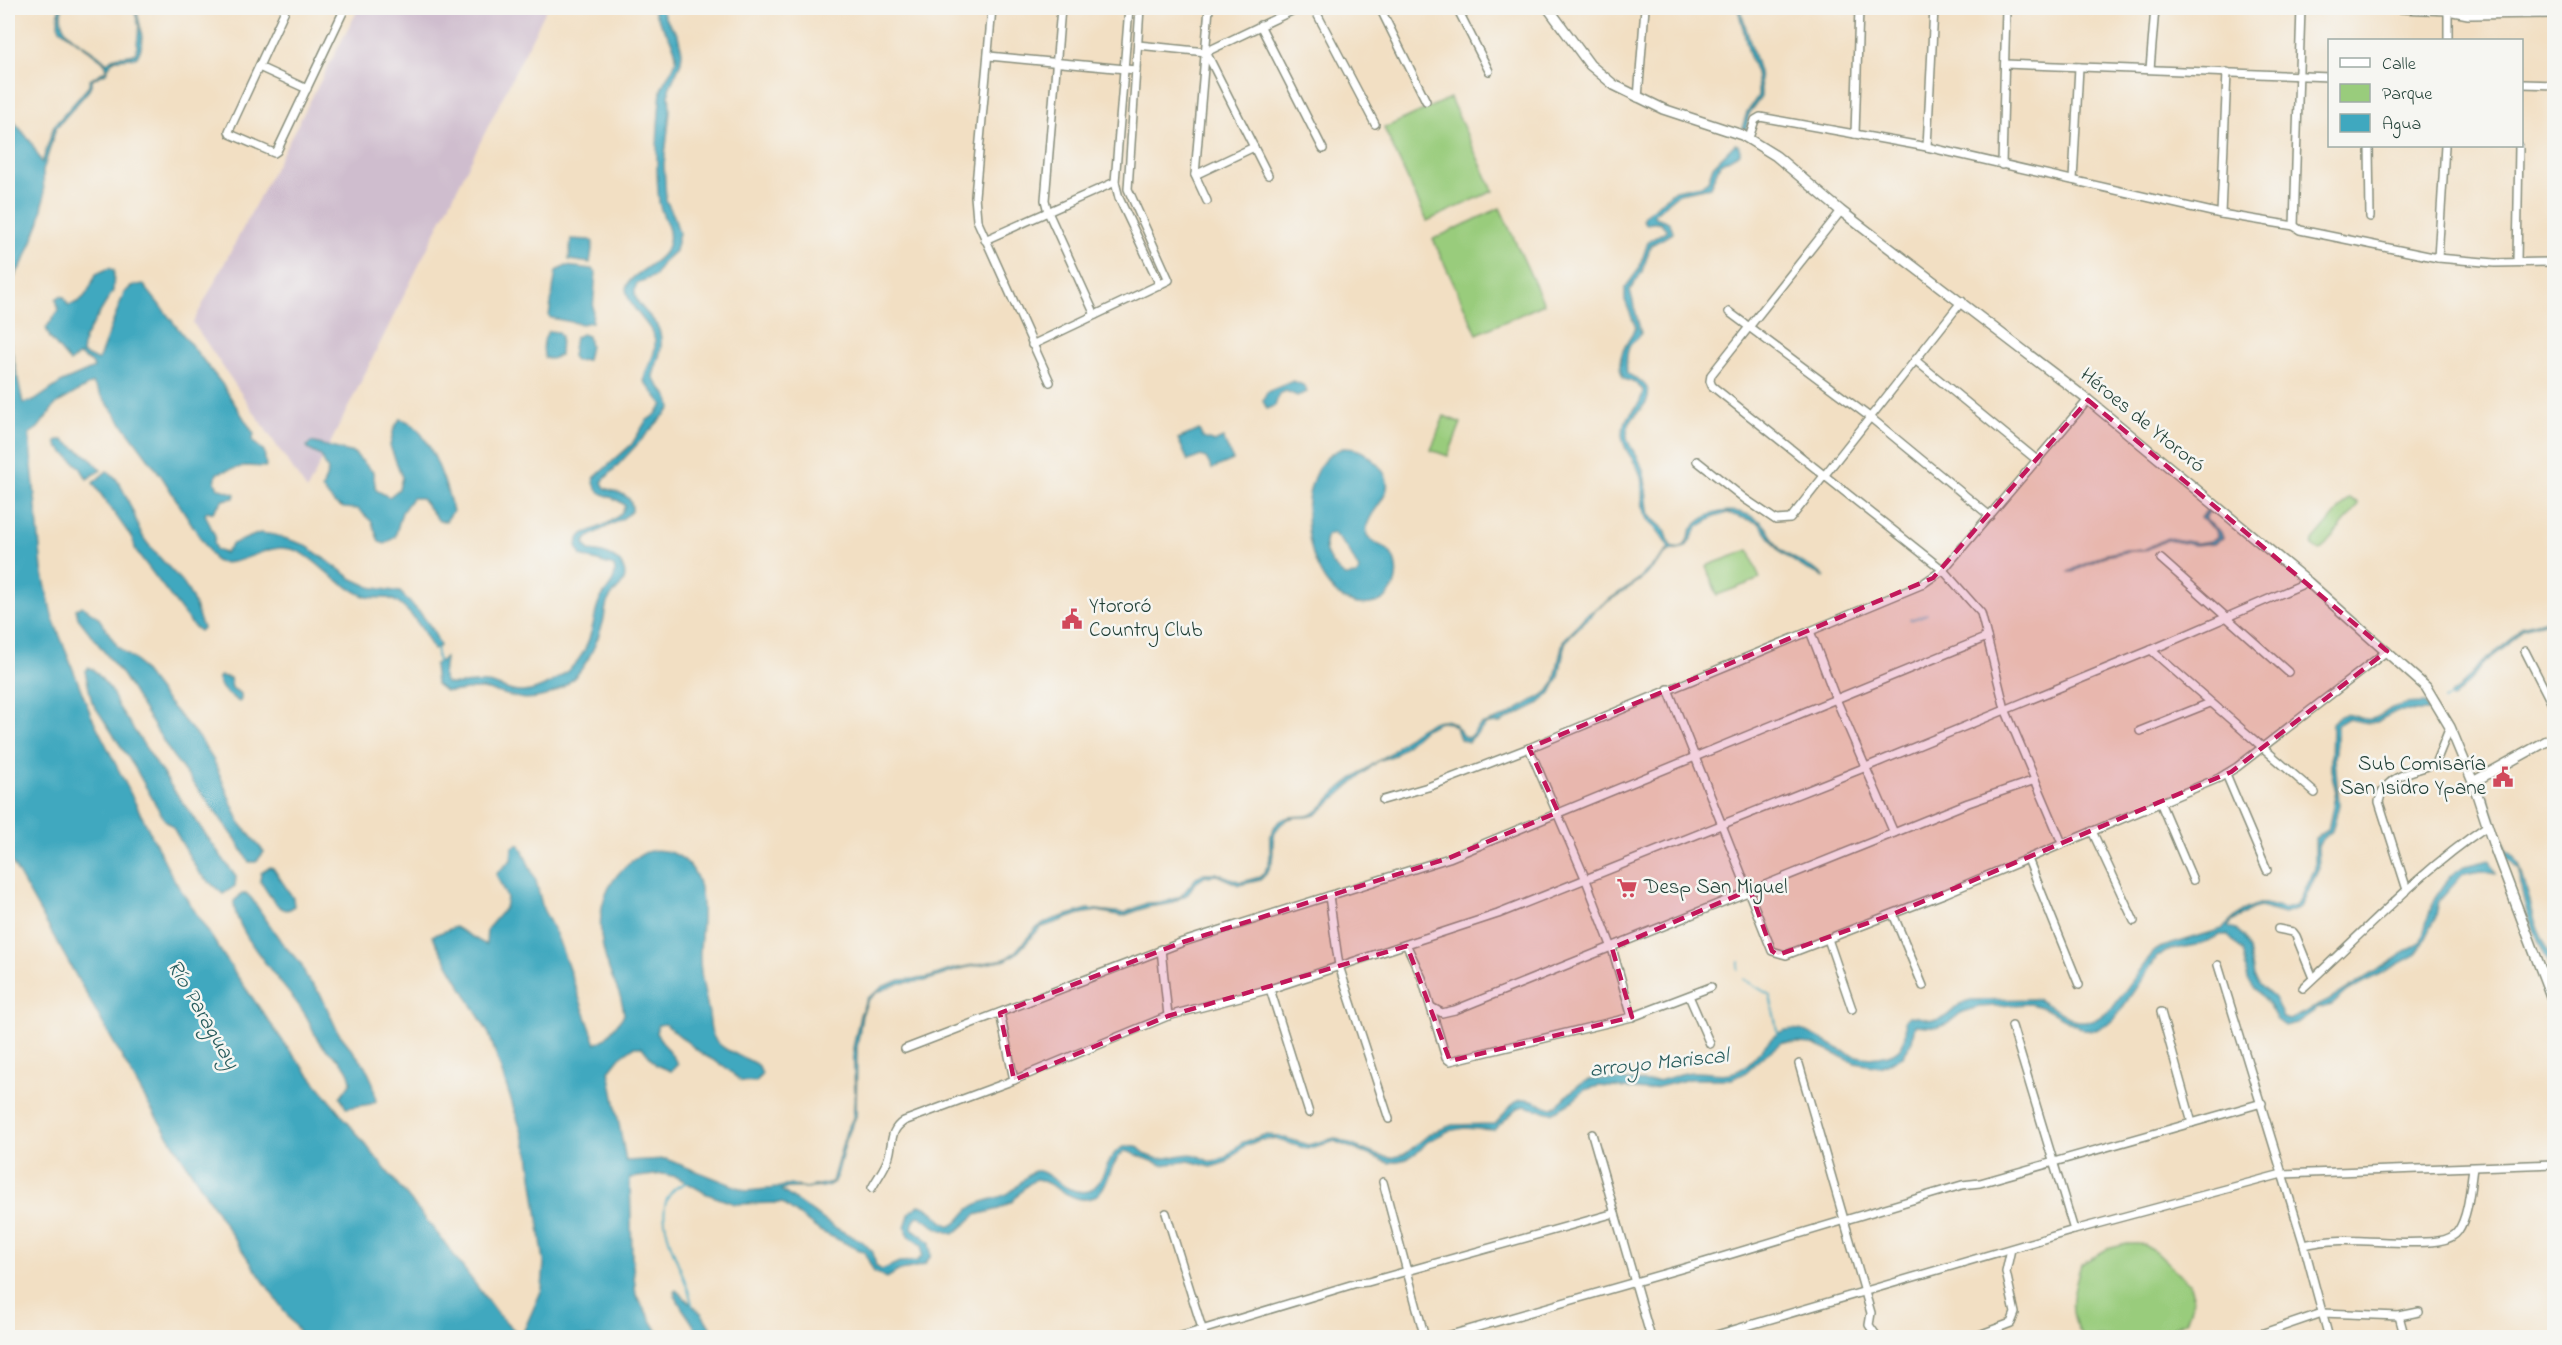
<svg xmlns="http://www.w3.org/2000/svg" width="2562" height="1345" viewBox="0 0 2562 1345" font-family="'Indie Flower',sans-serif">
	<rect width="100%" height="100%" fill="#f6f6f2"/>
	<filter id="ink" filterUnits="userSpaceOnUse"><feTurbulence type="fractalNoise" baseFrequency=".0167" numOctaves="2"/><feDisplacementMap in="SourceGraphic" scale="12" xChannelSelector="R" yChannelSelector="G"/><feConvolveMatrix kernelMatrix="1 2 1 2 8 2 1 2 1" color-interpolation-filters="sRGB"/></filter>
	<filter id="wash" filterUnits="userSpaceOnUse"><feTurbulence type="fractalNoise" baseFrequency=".008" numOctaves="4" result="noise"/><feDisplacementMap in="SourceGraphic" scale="24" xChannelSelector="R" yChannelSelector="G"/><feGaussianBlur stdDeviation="1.35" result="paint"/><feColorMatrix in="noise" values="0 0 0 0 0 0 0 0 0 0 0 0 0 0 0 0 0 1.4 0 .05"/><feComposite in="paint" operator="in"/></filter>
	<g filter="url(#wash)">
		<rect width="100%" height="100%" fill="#f2dfc3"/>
		<!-- industrial -->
		<path fill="#cfbdce" d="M359,8H547L307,490L193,323Z"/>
		<!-- green -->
		<g fill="#99cc7c" stroke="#5c8458" stroke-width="1.5">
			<path d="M1450,98L1493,191L1427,221L1384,128Z"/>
			<path d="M1500,208L1544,304L1477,334L1433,239Z"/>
			<path d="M1444,416L1461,423L1448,456L1431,450Z"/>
			<path d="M2349,498L2358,503V506L2322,549L2318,550L2312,546L2313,541Z"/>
			<path d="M1749,550L1760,579L1717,595L1706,566Z"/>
			<path d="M2127,1244H2142L2156,1252L2189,1283L2194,1299L2186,1321L2153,1337H2083C2066,1313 2073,1291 2081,1264L2107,1249Z"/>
		</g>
		<!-- water -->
		<g fill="#3fa8bf" stroke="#2f727a" stroke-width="1.5" fill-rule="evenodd">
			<path d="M59,8H62C55,39 90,43 107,63C119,51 125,59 136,53L139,27L134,8H136C139,24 147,41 137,57C119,62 115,51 106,73L93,79L89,90L56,128L43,171L44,198L40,221L25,259L8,288V114L31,142L42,163L54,126L88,87L90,80L106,70V65L102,60L60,29L58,24Z"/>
			<path d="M653,8H661L665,18L678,35L682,52L681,62L669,89L670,112L664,164L666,200L674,216L679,233L675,251L662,263L655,276L637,283C627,305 656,314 660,333C664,349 657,361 653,376C658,389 670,393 671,408L602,482L605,488C617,493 633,493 632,511C619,525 590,531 584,543L589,551C602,552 619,555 624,570C629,584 613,590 608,601C605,607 605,616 603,623C593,655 579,684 545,696C519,704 505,692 482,689C469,688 457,693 445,691L436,684L434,665L445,658L443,677L446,683C459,687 473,681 487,683C499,684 509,693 522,692C532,692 543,687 552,682C586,662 589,643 597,607C601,591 619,584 614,566L581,556C576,547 575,541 583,534C597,528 620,521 625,506C616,494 593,499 594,478L632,444L646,421L656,414L663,405L644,381C645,366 656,359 655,341C653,324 628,310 626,288C631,271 665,264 669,242C672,227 661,216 659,202C655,165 657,128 661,91C663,79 676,69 676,58C676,39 657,25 653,8Z"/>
			<path d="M1738,8H1740L1759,72L1761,90V97L1749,114L1746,130L1742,128L1747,112L1758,96V89L1756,73L1749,54Z"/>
			<path d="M1735,144L1740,146V153L1720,164L1710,187L1679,193L1653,215C1662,223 1670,215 1673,233L1651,245L1642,272L1630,290L1641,333C1638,340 1636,339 1631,344C1626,350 1626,366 1627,373C1635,379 1645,380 1648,391C1652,407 1626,415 1627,435C1627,445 1635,452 1639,460C1648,478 1645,496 1649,515L1665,530L1671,547C1674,548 1678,549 1681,548C1688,546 1688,534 1692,529C1709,508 1738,506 1760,521C1770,527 1772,543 1782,551C1790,557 1820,571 1825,577L1806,569L1781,553L1759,523L1727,513L1714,517L1698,527L1686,547L1669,551L1642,579L1598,608L1570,636L1565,643L1559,677L1551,693L1538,704L1500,723L1487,724L1468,742L1460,739L1456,728L1450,723L1440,722L1424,729L1395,755L1378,761L1317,814C1307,820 1294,814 1285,821C1260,840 1286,856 1260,880L1239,885L1217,875L1206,876L1194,884L1188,894L1169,904L1147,907L1123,916L1097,911L1080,914L1040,928L1017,953L1006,960L964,968L925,981L900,983L878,992L868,1000L862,1015L857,1048L856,1116L846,1140L836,1179C826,1195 794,1183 781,1190L834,1227L863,1242L873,1252L876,1266L882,1270L899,1262L917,1261L922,1256V1246L909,1236L905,1227L910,1212L919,1205C934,1207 938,1222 951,1226C961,1222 963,1213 972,1207C983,1199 998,1200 1010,1192C1019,1187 1025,1174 1035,1171C1048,1168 1065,1197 1089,1191C1110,1180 1104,1142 1137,1146C1159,1171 1177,1150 1196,1155C1202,1157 1206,1161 1213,1162L1226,1157L1241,1143L1264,1135L1279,1136L1308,1145L1335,1138L1379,1156L1391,1158L1405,1154L1431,1133L1452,1125L1495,1124C1506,1114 1514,1093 1535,1101C1541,1104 1546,1107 1553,1108C1566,1099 1575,1084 1589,1080C1612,1077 1635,1084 1657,1081C1670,1079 1680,1072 1693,1072C1708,1071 1722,1077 1737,1071C1755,1064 1769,1033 1786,1030C1819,1023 1840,1069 1888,1055C1906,1050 1906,1035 1905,1020L1909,1016C1921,1015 1931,1024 1943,1018C1955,1012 1955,1003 1971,1000L2037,999L2076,1021H2093L2111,1010L2154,951L2159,948L2222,929L2242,911L2258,904H2265L2284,909L2295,906L2300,901L2315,868V838L2328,830L2336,792L2331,770L2332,723C2348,705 2354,721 2371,719C2379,718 2385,712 2392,708C2403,703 2414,703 2425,703L2429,711H2397L2376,722L2369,723L2347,719L2337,725V743L2335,758L2339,805L2332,831L2321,841L2318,847L2319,868L2303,903L2298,909L2284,914L2260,907L2252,909L2232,922L2228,927L2236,929L2244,937L2249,950L2254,976L2260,985L2275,999L2283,1018L2289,1020L2328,1001L2417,945L2421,941L2433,901L2451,875L2464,866L2490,860L2496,874L2481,871L2463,874L2439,901L2435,920L2423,944L2415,955L2348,991L2332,1005L2317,1009L2297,1023L2285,1026L2277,1020L2268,1004L2248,980L2242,950L2227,935H2220L2201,944L2169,950L2157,957L2114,1020L2096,1030L2083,1029L2042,1007L2029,1004L1979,1007L1962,1012L1947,1024L1938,1027L1915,1025L1912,1041L1903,1056L1880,1067L1855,1063L1813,1044L1783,1042L1761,1058L1746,1072L1732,1079H1689L1647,1090L1599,1086L1585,1090L1569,1104L1552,1113L1524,1106L1518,1108L1494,1130L1464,1128L1448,1131L1427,1142L1419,1151L1407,1159L1389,1163L1334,1141L1307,1149L1275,1139L1259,1140L1243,1147L1227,1162L1211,1167L1189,1161L1162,1165L1127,1151C1110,1157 1111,1183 1098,1194C1078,1211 1054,1181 1036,1179L1025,1187L1013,1201L999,1209L976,1215L954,1234C946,1232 937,1228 931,1224C921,1217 916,1209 912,1228L930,1242L931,1256L924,1265L898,1271L887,1278L874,1272L864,1252L820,1231L782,1203L735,1204L707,1194L677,1177L663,1174L630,1178L632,1256L636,1295L661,1337L303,1338L235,1240L150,1107L8,855V333L23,403L34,401L62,382L94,368L92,363L79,355L70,362L50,338L46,328L59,310L56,299L60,296L64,297L68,305C86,302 89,289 96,274L109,268L114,270L113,291L84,339L82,353L98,361L124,293L132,286L143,284L222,384L254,434L252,441L264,451L266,467L245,466L217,473L215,482L218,488L235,494L234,498L223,500L212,513L208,511L205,514L215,536L214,543L216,550L225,553L232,544L260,533L275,535L305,545L353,579L370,587L400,592L422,615L433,630L440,646L433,650C425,632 414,615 398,603C388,595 378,599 367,597C359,595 350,588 343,584C321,572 309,548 281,548C260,548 235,569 215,561L162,477L92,383L56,404L38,428L29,434L42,569L52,616L91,715L173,878L237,976L287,1047L444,1242L496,1312L521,1337L542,1289L544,1262L529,1154L489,1034L432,936L455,927L486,945L487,929L505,908L507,898L496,874L511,860L512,848L517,844L520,845L536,881L543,909L557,936L596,1044L606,1038L624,1015C623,999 616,987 610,972C595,931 594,890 632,861C645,851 653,848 669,852C711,865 702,917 700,951C699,972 705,993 709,1014C710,1021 710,1030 713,1036C721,1052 744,1056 758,1065L762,1074L756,1082L741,1081L724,1066L702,1054L665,1024L658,1025L656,1033L678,1064L671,1071L656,1065L642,1047H634L620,1057L609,1071L626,1161L666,1159L747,1191L777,1188L790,1184L806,1188L832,1182L846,1132L853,1118L855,1090L853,1048L860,1015L867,998L876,992L884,986L900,980L927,978L953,969L1005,959L1015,952L1036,928L1051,920L1088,909L1124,913L1147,903L1166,902L1181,896L1196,878L1205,873H1216L1241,882L1260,877C1280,855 1262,845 1275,826C1289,809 1303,823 1317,811C1324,806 1330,798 1336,792C1353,777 1370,766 1389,754C1394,751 1397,746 1402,742C1418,727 1449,705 1462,735L1468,738L1481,725L1505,717L1548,692L1554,683L1563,641L1585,616L1639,579L1669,549C1662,530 1651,528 1645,515C1640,504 1644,489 1641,477C1638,462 1623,452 1622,435C1622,416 1643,407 1643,390L1634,382L1624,379C1613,362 1627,342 1636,328L1625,300V288L1639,269L1648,242L1667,230L1660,222L1646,224L1643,220L1645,215L1675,190L1702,185L1708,181L1713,166Z"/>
			<path d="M571,239L590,240L593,242L590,263L569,260Z"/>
			<path d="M566,266L592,269L596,272L592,322L582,324L551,318L549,316L556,271Z"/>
			<path d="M549,331L558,332L561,336L560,355L552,359L545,358C542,350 543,337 549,331Z"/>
			<path d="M582,334L588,336L590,346L587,360L575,361L572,356L575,337Z"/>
			<path d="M1293,381L1303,385L1307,392L1297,396L1286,391L1279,394L1275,406L1267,409L1263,401L1267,392Z"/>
			<path d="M400,419C428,422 447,488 453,511L446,521H439L421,498H412L402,512L395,537L385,544L379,542L372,522L358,509L344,508L335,504L322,489L328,471L321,456L309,450L307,446L311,442L354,453L373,472L376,490L389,497L399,489L402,477L390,446L394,428Z"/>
			<path d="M1199,430L1203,438L1214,442L1223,438L1233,460L1212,469L1206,458L1201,456L1188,461L1178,439Z"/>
			<path d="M58,440H63L89,457L101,470L87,479L80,467L58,447L56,442Z"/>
			<path d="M1343,448C1358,448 1365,452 1375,462C1409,494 1362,508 1367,535C1369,543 1384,545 1389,551C1403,567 1397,598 1375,603C1306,621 1280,469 1343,448ZM1333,533L1348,549L1359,570L1357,575L1345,576C1332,566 1320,551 1327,535Z"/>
			<path d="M107,471C120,477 128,502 134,514C137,523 140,533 145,540C157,557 173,570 185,586C195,599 197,615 203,628L200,631L193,626L136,551L132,538L95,486L93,483Z"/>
			<path d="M2209,507L2211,509L2206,516V520L2221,532L2223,538L2214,543L2195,545L2167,540L2144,551H2132L2105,556L2073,572H2068L2103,555L2126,550H2143L2167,538L2197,543L2210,541L2217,537L2216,531L2201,518Z"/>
			<path d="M82,606L98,617L118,647L136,661L165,699L200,739L214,761L240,823L264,852L256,862H249L235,838L172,755L123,676L78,618L76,609Z"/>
			<path d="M2554,617V619L2523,628L2509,644L2481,666L2466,686L2452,699L2450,695L2460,688L2479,665L2508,642L2522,626Z"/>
			<path d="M88,668L93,669L111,690L118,706L171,786L236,877L235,886L223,894L199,873L172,826L164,819L135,768L92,702L85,671Z"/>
			<path d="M221,676L230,678L232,688L241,694V700L239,702C230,695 219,690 218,678Z"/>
			<path d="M2485,792L2506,850L2514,856L2520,866L2536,924L2554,963V975C2540,941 2519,908 2520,870L2502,853L2483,793Z"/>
			<path d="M270,867L273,868L293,898L294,906C281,920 267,890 260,881L261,873Z"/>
			<path d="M242,894H247L252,899L282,943L301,964L307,978L321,995L338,1032L365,1066L373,1083L376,1101L371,1104L346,1108L340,1097L351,1082C349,1062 332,1057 320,1043C314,1035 311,1023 305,1014C287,987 232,931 234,901Z"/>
			<path d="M676,1290L702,1314L716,1337H700C694,1322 678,1306 674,1292Z"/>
		</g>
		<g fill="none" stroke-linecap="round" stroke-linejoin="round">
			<!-- stream -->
			<g stroke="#3fa8bf" stroke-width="2">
				<path d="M1910,620L1927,614"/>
				<path d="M436,646L438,664"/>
				<path d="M2444,700L2453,696"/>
				<path d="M1738,970L1739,962"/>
				<path d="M1743,979L1770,995L1778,1035"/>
				<path d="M688,1182C635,1199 687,1269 692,1305"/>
				<path d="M692,1338L695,1326"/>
			</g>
		</g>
	</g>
	<g filter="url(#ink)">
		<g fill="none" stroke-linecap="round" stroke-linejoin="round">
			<!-- street casing -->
			<g stroke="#888e7c" stroke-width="10">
				<g id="street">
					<path d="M286,8L229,131L230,134L274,153L277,151L345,8"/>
					<path d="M992,8L975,196L977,220L1050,382"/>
					<path d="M1061,8L1045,200L1048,212L1095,315"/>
					<path d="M1129,8L1115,182L1119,198L1160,285"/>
					<path d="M1314,8L1375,124"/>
					<path d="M1380,8L1426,101"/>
					<path d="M1457,8L1489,71"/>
					<path d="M2376,8L2448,11L2468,15L2554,14"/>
					<path d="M1260,25L1323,149"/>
					<path d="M2448,40V8"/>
					<path d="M1138,45L1206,52L1298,8"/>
					<path d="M1206,52L1268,175"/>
					<path d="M989,56L1136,70"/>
					<path d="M2005,64L2330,77"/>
					<path d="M259,67L307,89"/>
					<path d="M2150,69L2155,8"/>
					<path d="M2522,84L2554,85"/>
					<path d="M1638,98L1645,8"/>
					<path d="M1855,134L1859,8"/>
					<path d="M1749,138L1755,120L1760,117L1927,147L2221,214L2294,226L2300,230L2438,258L2495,263L2554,262"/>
					<path d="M2369,146L2370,217"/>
					<path d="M1927,147L1934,8"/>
					<path d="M2002,165L2006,8"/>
					<path d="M1195,175L1254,147"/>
					<path d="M2073,180L2079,67"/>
					<path d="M1207,201L1195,175L1209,8"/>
					<path d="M1841,211L1711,375L1710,381L1712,386L1943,570L1981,613L2005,709L2062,843"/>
					<path d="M2221,214L2227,72"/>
					<path d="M2294,226L2301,8"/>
					<path d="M985,240L1115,182"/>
					<path d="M2438,258L2445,146"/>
					<path d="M2517,261L2519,146"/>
					<path d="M1729,312L1871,418L1990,516"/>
					<path d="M1032,345L1169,280L1128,189L1140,8"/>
					<path d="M1915,360L2038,461"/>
					<path d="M1697,461L1745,499L1776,520L1790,519L1962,301"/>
					<path d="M2161,559L2288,672"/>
					<path d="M2151,650L2315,793"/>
					<path d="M2525,651L2554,708"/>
					<path d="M1668,689L1772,951L1786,955L1946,893L2219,778L2237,767L2387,651"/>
					<path d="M2140,731L2210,703"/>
					<path d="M1529,748L1586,880L1612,948L1632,1017"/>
					<path d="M2226,774L2267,870"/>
					<path d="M1383,800L1428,787L1529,748L1921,585L1943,570L2088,400"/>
					<path d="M2160,802L2193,880"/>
					<path d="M2092,831L2134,921"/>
					<path d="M1894,833L1968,803L2035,780"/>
					<path d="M2028,859L2079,985"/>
					<path d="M2407,890L2379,802C2383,776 2414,771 2435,764L2450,727"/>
					<path d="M1329,896L1339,966L1389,1119"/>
					<path d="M1893,914L1923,986"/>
					<path d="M2278,929L2293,932L2296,936L2313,978"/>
					<path d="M1828,939L1852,1009"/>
					<path d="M1407,946L1422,978L1446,1058L1450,1061L1632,1017L1711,987"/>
					<path d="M1161,949L1168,1016"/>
					<path d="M2218,965L2304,1245L2329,1338"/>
					<path d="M2303,988C2363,933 2419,872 2487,826"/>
					<path d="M1270,989L1309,1113"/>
					<path d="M1689,996L1710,1044"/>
					<path d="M1431,1007L1442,1013L1455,1010L1894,833L1836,699L1810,631"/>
					<path d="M2161,1012L2192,1123"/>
					<path d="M1000,1013L1014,1080"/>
					<path d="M2012,1026L2074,1230"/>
					<path d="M905,1049L1183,942L1449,858L1987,637"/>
					<path d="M1799,1064L1871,1313L1869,1325L1878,1338"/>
					<path d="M1592,1134L1651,1338"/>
					<path d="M1383,1182L1425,1338"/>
					<path d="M872,1188C877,1178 886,1167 889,1156C893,1142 889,1131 904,1121L1014,1080L1168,1016L1270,989L1498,914L1866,767L2151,650L2308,582"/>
					<path d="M1166,1213L1205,1338"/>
					<path d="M2304,1245C2348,1234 2393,1247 2438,1241C2445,1240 2454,1237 2458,1231C2469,1215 2470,1187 2473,1168"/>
					<path d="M2399,1316L2405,1338"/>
					<path d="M973,1334L975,1338"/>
					<path d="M1175,1338L1357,1283L1368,1282L1615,1213"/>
					<path d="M1440,1338L1705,1262L1962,1185L1980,1183L2262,1103"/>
					<path d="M1706,1338L2074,1230L2282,1174L2554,1164"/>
					<path d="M1971,1338L2011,1323L2015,1313L2006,1272L2011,1249"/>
					<path d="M2249,1338L2322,1313L2399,1316L2419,1312"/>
				</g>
			</g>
			<!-- secondary casing -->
			<g stroke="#888e7c" stroke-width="12">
				<g id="secondary">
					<path d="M1548,8L1590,65L1614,85L1663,109L1742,135L1776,156L1841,211L2088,400L2308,582L2426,687L2450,727L2473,782L2494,846L2554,1004"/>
					<path d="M2473,782L2554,737"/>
				</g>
			</g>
			<!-- street -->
			<use href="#street" stroke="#fff" stroke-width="7"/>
			<!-- secondary -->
			<use href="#secondary" stroke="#fff" stroke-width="9"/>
		</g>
	</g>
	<!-- marked area -->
	<path fill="#c2185b" fill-opacity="0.2" stroke="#c2185b" stroke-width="4.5" stroke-dasharray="12 8" stroke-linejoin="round" d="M2088,400L2387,651L2231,772L1893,914L1778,955L1772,951L1750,890L1612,948L1632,1017L1450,1061L1407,946L1168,1016L1014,1080L1000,1013L1183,942L1449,858L1558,812L1529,748L1933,578Z"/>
	<!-- icons -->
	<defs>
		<g id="civic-bare" transform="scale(1.62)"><path d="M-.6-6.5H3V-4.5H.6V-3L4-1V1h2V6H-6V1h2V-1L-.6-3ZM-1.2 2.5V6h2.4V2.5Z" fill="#d1495b" stroke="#f6f6f2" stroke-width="2.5" paint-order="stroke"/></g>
		<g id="supermarket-bare" transform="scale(1.62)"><path d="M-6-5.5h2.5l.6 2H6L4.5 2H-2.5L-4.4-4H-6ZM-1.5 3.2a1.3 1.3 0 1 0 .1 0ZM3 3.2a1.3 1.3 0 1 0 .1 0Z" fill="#d1495b" stroke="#f6f6f2" stroke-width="2.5" paint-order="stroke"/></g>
	</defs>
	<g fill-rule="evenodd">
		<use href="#civic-bare" x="1072" y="619"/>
		<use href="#civic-bare" x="2503" y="777"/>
		<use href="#supermarket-bare" x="1627" y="888"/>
	</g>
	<g text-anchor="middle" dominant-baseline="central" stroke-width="5" stroke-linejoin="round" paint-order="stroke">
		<!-- street labels -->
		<g font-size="21" fill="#1f3d34" stroke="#f6f6f2">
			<text transform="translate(2142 421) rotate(39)">Héroes de Ytororó</text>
		</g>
		<!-- poi labels -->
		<g font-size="21" fill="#1f3d34" stroke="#f6f6f2" text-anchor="start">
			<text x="1089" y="607">Ytororó<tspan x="1089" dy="24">Country Club</tspan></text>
			<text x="2486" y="765" text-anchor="end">Sub Comisaría<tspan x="2486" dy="24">San Isidro Ypane</tspan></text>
			<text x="1644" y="888">Desp San Miguel</text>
		</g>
		<!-- water labels -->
		<g font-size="22" font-style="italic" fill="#295d5e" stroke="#f6f6f2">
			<text transform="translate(202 1015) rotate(60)">Río Paraguay</text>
			<text transform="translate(1659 1064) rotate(-6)">arroyo Mariscal</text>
		</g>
	</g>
	<!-- margin -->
	<rect width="2562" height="1345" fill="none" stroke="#f6f6f2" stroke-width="30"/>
	<!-- legend -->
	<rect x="2328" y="39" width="195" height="108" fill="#f6f6f2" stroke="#a0aca6" stroke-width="1.5"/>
	<rect x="2340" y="58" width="30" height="9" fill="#ffffff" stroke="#a0aca6" stroke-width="1.5"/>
	<text x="2382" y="69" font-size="18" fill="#1f3d34">Calle</text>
	<rect x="2340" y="84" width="30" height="18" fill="#99cc7c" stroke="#a0aca6" stroke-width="1.5"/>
	<text x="2382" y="99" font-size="18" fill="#1f3d34">Parque</text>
	<rect x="2340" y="114" width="30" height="18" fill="#3fa8bf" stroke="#a0aca6" stroke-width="1.5"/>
	<text x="2382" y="129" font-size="18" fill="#1f3d34">Agua</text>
</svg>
